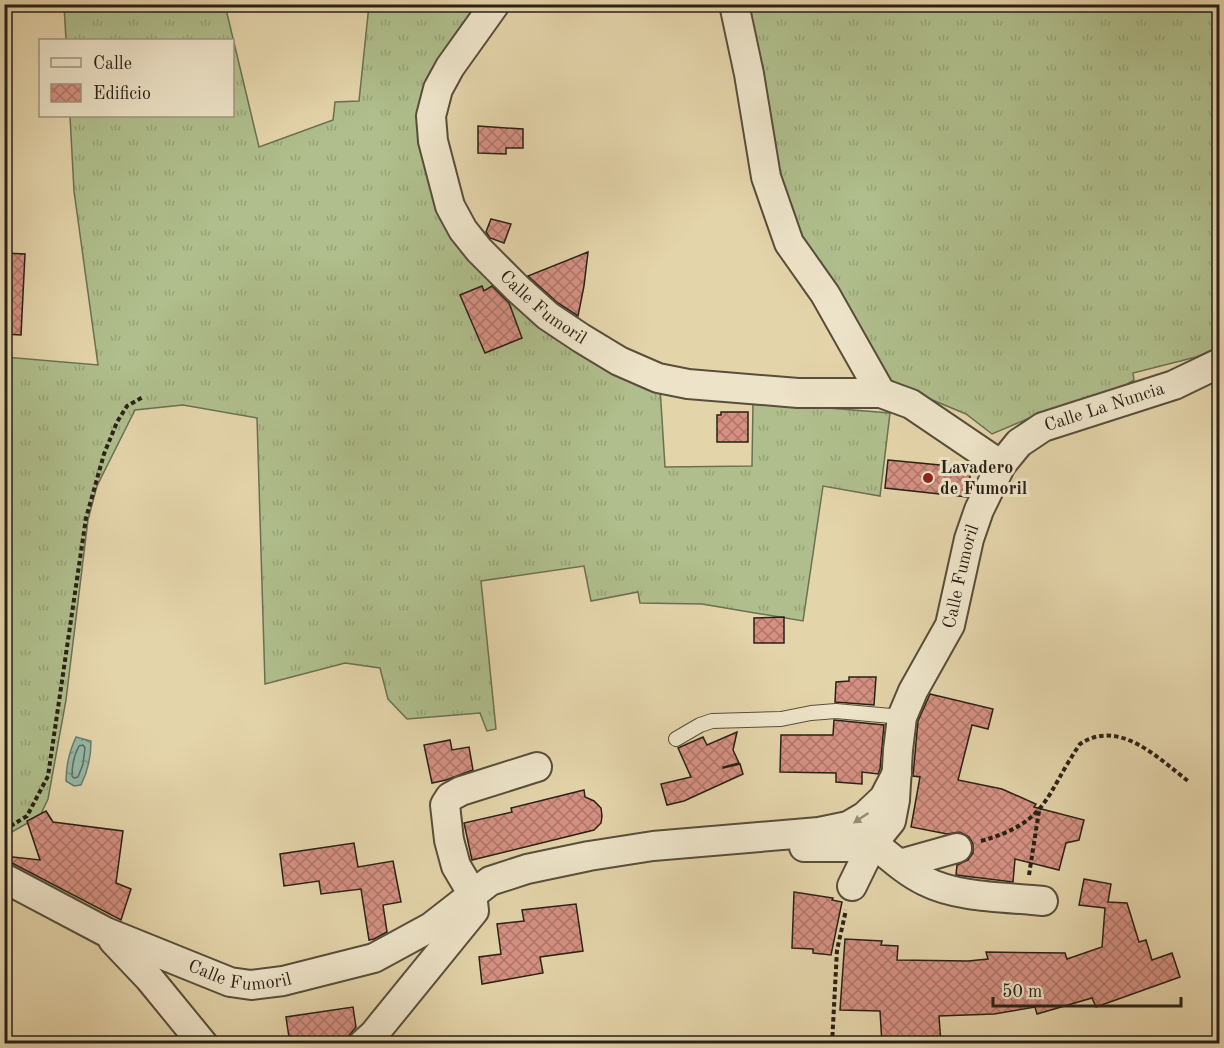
<svg xmlns="http://www.w3.org/2000/svg" width="1224" height="1048" viewBox="0 0 1224 1048" font-family="'Old Standard TT',serif">
	<defs>
		<pattern id="grass-tufts" width="24" height="20" patternUnits="userSpaceOnUse" patternTransform="scale(1.5)"><rect width="24" height="20" fill="#afbe8c"/><path d="M3 7l-1-3M5 7V3M7 7l1-3M15 17l-1-3M17 17v-4M19 17l1-3" fill="none" stroke="#97a378"/></pattern>
		<pattern id="water-ripples" width="26" height="14" patternUnits="userSpaceOnUse" patternTransform="scale(1.5)"><rect width="26" height="14" fill="#95b8a7"/><path d="M2 4q2-2 4 0t4 0M15 11q2-2 4 0t4 0" fill="none" stroke="#7a9587"/></pattern>
		<pattern id="building-cross-hatch" width="8" height="8" patternUnits="userSpaceOnUse" patternTransform="scale(1.5)"><rect width="8" height="8" fill="#d59082"/><path d="M0 0l8 8M0 8l8-8" fill="none" stroke="#ad7569"/></pattern>
	</defs>
	<rect width="100%" height="100%" fill="#e4d4aa"/>
	<filter id="stains"><feTurbulence type="fractalNoise" baseFrequency=".00333" numOctaves="4"/><feColorMatrix values="0 0 0 0 .2 0 0 0 0 .09 0 0 0 0 .02 0 0 0 .5 -.17"/></filter>
	<radialGradient id="worn" r=".72"><stop offset=".6" stop-color="#630" stop-opacity="0"/><stop offset="1" stop-color="#630" stop-opacity=".3"/></radialGradient>
	<!-- grass -->
	<g fill="url(#grass-tufts)" stroke="#6c7051" stroke-width="1.5">
		<path d="M64,5H225L259,147L333,120L335,102L359,101L369,5H484L430,78L445,218L660,387L665,467L752,466L753,402L890,413L880,496L823,486L803,621L702,604L640,603L638,592L591,601L584,566L481,581L496,729L487,731L480,713L407,719L388,699L380,668L345,663L265,684L257,418L183,405L135,410L97,486L88,520L66,700L48,799L40,816L5,836V357L98,365L74,191L70,116H232V40H66Z"/>
		<path d="M741,5H1219V347L1196,357L1133,373L1134,380L1126,385L1034,416L992,434L966,414L894,384L883,375L814,279L778,191Z"/>
	</g>
	<!-- water -->
	<path fill="url(#water-ripples)" stroke="#6a7c6d" stroke-width="1.5" d="M76,737L91,741C91,757 88,771 81,785L74,786L66,781C66,765 69,752 76,737Z"/>
	<g fill="none" stroke-linecap="round" stroke-linejoin="round">
		<!-- shore -->
		<path stroke="#5f6c5e" stroke-width="1.5" d="M83,745L85,748L83,764L78,777L74,778L72,776C72,765 74,755 79,746Z"/>
	</g>
	<!-- building -->
	<g fill="url(#building-cross-hatch)" stroke="#292116" stroke-width="1.5">
		<path d="M478,126L523,129V148H506V154L478,153Z"/>
		<path d="M491,219L511,224L504,243L490,238L486,232Z"/>
		<path d="M588,252L584,286L578,316L558,303L528,276Z"/>
		<path d="M4,253L25,254L21,335L4,334Z"/>
		<path d="M482,286L484,291L492,286L509,303L522,338L485,353L460,295Z"/>
		<path d="M721,412H748V442H717V415H721Z"/>
		<path d="M888,460L971,468L968,495L967,497L885,488Z"/>
		<path d="M784,617V643H754V618Z"/>
		<path d="M849,677H876L874,705L835,702L836,682L849,681Z"/>
		<path d="M930,694L993,709L988,729L972,725L958,780L1002,789L1036,804L1034,807L1084,820L1079,840L1066,843L1059,870L1015,859L1013,882L956,875L957,865L968,860L973,853V844L969,837L960,832L947,834L911,827L920,777L913,776L918,721Z"/>
		<path d="M834,720L884,725L880,769L878,774L862,772V784L836,782V773L780,772L781,735H833Z"/>
		<path d="M737,732L733,750L739,763L723,767V768L740,764L743,774L684,801L667,805L661,784L691,777L678,748L703,737L707,745Z"/>
		<path d="M450,740L452,750L469,747L473,770L446,780L432,783L424,745Z"/>
		<path d="M584,790L585,797L594,801L601,808L602,816L601,823L594,830L472,860L464,823L512,812L511,808Z"/>
		<path d="M46,811L53,822L123,831L116,883L131,889L121,920L12,863L4,862V856L40,860L27,821Z"/>
		<path d="M354,843L358,867L393,861L401,902L383,905L387,932L374,939L369,940L361,889L321,894L319,881L284,886L280,854Z"/>
		<path d="M1084,879L1111,884L1108,902L1127,903L1139,942L1146,940L1152,960L1172,953L1180,977L1096,1007L1092,998L1037,1014L1035,1007L994,1014L939,1016L941,1044H882L880,1011L840,1010L845,939L882,941L881,945L898,946L897,960L968,961L988,959L986,952L1065,953L1067,959L1102,947L1105,908L1079,905Z"/>
		<path d="M794,892L833,898L832,900L842,902L831,955L813,953V949L792,948Z"/>
		<path d="M576,904L583,951L540,957L543,973L482,984L479,957L501,954L497,924L524,921L522,910Z"/>
		<path d="M353,1007L356,1027L342,1044H290L286,1017Z"/>
	</g>
	<g fill="none" stroke-linecap="round" stroke-linejoin="round">
		<!-- service casing -->
		<g stroke="#584e3b" stroke-width="16">
			<path id="service" d="M676,739L700,725L712,721L781,719L811,713L836,711L902,717"/>
		</g>
		<!-- minor casing -->
		<g stroke="#584e3b" stroke-width="32">
			<g id="minor">
				<path id="s1" d="M495,4L450,67L438,89L431,116L433,141L450,206L463,230L479,250L518,289L548,316L581,338L619,361L658,378L688,384L798,393H881L911,404L1001,465"/>
				<path d="M734,4L749,74L766,177L789,243L825,294L881,393"/>
				<path id="s2" d="M804,847H852L873,843L891,821L895,800L898,750L902,717L913,691L950,625L969,539L979,510L1001,465L1019,443L1043,427L1174,385L1220,363"/>
				<path d="M900,864L957,848"/>
				<path id="s3" d="M4,878L106,932L230,982L251,985L283,981L374,958L431,927L490,881L527,869L589,856L653,846L819,832L848,826L865,816L884,798L897,773"/>
				<path d="M852,886L873,843C889,856 906,872 925,881C958,898 1006,897 1043,901"/>
				<path d="M113,940L149,978L203,1044"/>
				<path d="M363,1044L374,1034L474,911L472,893L456,866L449,840L445,805L450,797L461,791L537,767"/>
			</g>
		</g>
		<!-- path -->
		<g stroke="#292116" stroke-width="4" stroke-dasharray="4.5 3" stroke-linecap="butt">
			<path d="M4,830L27,816L48,776L86,518L104,454L117,422L127,406L143,397"/>
			<path d="M981,841C1049,822 1045,795 1080,744C1119,718 1158,758 1188,781"/>
			<path d="M1029,875L1039,811"/>
			<path d="M832,1044L837,950L846,910"/>
		</g>
		<!-- service -->
		<use href="#service" stroke="#ede3c8" stroke-width="14"/>
		<!-- minor -->
		<use href="#minor" stroke="#ede3c8" stroke-width="28"/>
	</g>
	<!-- one-way arrows -->
	<defs><path id="oneway-solid" d="M-6-.8H1V-3.2L6.5 0L1 3.2V.8H-6Z" transform="scale(1.5)"/></defs>
	<use fill="#958c78" href="#oneway-solid" transform="translate(861 818) rotate(146)"/>
	<!-- markers -->
	<circle fill="#8f2418" stroke="#ede3c8" stroke-width="2" cx="928" cy="478" r="6"/>
	<g text-anchor="middle" dominant-baseline="central" stroke-width="6" stroke-linejoin="round" paint-order="stroke">
		<!-- street labels -->
		<g font-size="18" fill="#292116" stroke="#ede3c8">
			<text stroke="none"><textPath href="#s1" startOffset="362">Calle Fumoril</textPath></text>
			<text stroke="none"><textPath href="#s2" startOffset="597">Calle La Nuncia</textPath></text>
			<text stroke="none"><textPath href="#s2" startOffset="356">Calle Fumoril</textPath></text>
			<text stroke="none"><textPath href="#s3" startOffset="258">Calle Fumoril</textPath></text>
		</g>
		<!-- poi labels -->
		<g font-size="18" font-weight="bold" fill="#292116" stroke="#ede3c8" text-anchor="start">
			<text x="940" y="468">Lavadero<tspan x="940" dy="21">de Fumoril</tspan></text>
		</g>
	</g>
	<!-- margin -->
	<rect width="1224" height="1048" fill="none" stroke="#e4d4aa" stroke-width="24"/>
	<rect x="6" y="6" width="1212" height="1036" fill="none" stroke="#292116" stroke-width="3"/>
	<rect x="12" y="12" width="1200" height="1024" fill="none" stroke="#292116" stroke-width="1.5"/>
	<!-- legend -->
	<rect x="39" y="39" width="195" height="78" fill="#ede3c8" stroke="#9f9581" stroke-width="1.5"/>
	<rect x="51" y="58" width="30" height="9" fill="#ede3c8" stroke="#9f9581" stroke-width="1.5"/>
	<text x="93" y="69" font-size="18" fill="#292116">Calle</text>
	<rect x="51" y="84" width="30" height="18" fill="url(#building-cross-hatch)" stroke="#9f9581" stroke-width="1.5"/>
	<text x="93" y="99" font-size="18" fill="#292116">Edificio</text>
	<!-- scale -->
	<path d="M993 997v9h188v-9" fill="none" stroke="#292116" stroke-width="3"/>
	<text x="1002" y="997" font-size="18" fill="#292116" stroke="#ede3c8" stroke-width="4.5" paint-order="stroke">50 m</text>
	<rect width="100%" height="100%" filter="url(#stains)"/>
	<rect width="100%" height="100%" fill="url(#worn)"/>
</svg>
